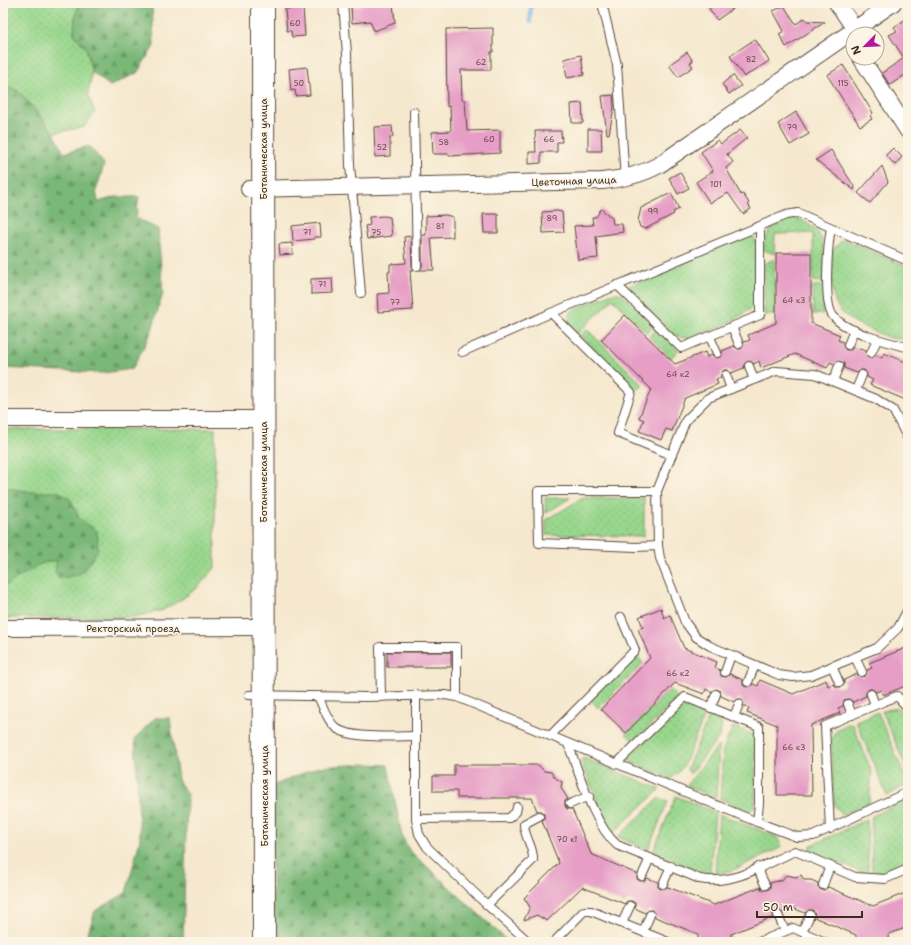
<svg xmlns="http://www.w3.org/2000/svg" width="911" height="945" viewBox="0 0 911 945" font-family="'Shantell Sans',sans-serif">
	<defs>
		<pattern id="grass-dots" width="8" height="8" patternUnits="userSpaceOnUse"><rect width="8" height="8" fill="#98d78d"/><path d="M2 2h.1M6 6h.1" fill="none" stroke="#84b979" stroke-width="1.8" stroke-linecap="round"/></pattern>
		<pattern id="forest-firs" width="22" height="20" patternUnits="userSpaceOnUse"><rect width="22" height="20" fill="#7ab878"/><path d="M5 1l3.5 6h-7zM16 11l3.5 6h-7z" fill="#659662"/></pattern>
	</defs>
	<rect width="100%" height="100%" fill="#fcf5e5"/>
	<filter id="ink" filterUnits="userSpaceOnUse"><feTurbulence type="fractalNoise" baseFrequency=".025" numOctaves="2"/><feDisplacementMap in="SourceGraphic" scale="8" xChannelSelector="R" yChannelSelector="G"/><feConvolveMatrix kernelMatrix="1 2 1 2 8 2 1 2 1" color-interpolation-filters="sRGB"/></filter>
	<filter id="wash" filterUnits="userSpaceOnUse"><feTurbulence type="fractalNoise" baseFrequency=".012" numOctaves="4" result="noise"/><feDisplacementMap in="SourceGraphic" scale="16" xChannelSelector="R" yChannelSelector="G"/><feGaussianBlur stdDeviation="0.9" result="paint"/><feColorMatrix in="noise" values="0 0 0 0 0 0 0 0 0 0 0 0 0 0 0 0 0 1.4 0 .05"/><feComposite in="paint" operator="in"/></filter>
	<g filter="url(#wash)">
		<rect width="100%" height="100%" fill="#f5e8ce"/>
		<!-- grass -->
		<g fill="url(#grass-dots)" stroke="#6a8056">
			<path d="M3,3H79L75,19L74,34L86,48L92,72L88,94L95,113L84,127L54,133L18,91L3,84Z"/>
			<path d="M794,218C801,219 805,222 811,226C829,238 824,262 824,282L813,281V233L775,234L774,254L764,250C763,232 777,221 794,218Z"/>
			<path d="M753,234L757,246L756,303C747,316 704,336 688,338C682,338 678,337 673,334L634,295L629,286Z"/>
			<path d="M843,239L908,267V337C895,342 885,336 873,331C825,311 833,297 832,251Z"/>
			<path d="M774,259L775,315H764V264Z"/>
			<path d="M813,286H824L823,314H813Z"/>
			<path d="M617,293L622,294L654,326L647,333L613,299L577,334C571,327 565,320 572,311L610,294Z"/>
			<path d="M657,329L678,350L671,358L649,336Z"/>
			<path d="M586,330L590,332L643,385L635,392L580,336Z"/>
			<path d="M3,429H215V568L197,588L182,599L163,610L134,617L3,618Z"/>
			<path d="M545,498H570L546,513Z"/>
			<path d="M583,498H644V536L546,535V520Z"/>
			<path d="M635,654L643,663L598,708L590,699Z"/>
			<path d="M670,690L678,698L634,742L626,734Z"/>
			<path d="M679,707H687L705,715L683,767L671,779L630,762L629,758Z"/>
			<path d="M896,708L908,713V772L882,711Z"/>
			<path d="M878,712L908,784L887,796L856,721Z"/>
			<path d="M709,716L719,720V723L722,724L720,736L691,773H689L687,769Z"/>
			<path d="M852,723L872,772L869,804L842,815L834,805L831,742L836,730L848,724L852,725Z"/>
			<path d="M733,726L753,735L756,739L755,806L749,811L720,799L723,750Z"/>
			<path d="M718,746L719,747L716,798L686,786Z"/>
			<path d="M583,758L660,789L613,833L607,825L581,761Z"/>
			<path d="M676,796L715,812L710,873L702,872L653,852Z"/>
			<path d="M659,798L668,801L648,850L618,837Z"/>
			<path d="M908,799V862L883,873H872L871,828L872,816Z"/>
			<path d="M719,814L775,836L780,840L781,847L776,850L731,871L715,873Z"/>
			<path d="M867,819L868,873H863L810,850V846Z"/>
		</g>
		<!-- forest -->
		<g fill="url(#forest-firs)" stroke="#5a714b">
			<path d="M79,3H152L154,46L137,73L110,86L92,72L86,48L74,34L75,19Z"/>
			<path d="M3,84L18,91L40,116L54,133L64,153L89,146L104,164L96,191L98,202L116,197H139L136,218L158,229L163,293L151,333L132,369L103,373L3,368Z"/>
			<path d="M3,487L31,492H60L71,500L79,518L97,531L98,549L88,565L80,574L59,579L55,571L57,560L40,564L3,587Z"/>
			<path d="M155,718H170L178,780L187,794L183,942H85L95,911L126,893L140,840L135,738Z"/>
			<path d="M365,764L388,765L402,836L409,850L509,942H274L270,787L318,767Z"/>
		</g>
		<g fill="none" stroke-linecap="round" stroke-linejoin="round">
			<!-- stream -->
			<path stroke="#75b8ea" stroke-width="4" d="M530,22L531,3"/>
		</g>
		<g id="blocks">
			<!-- building -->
			<g fill="#e69ec6">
				<path d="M361,3H393L395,23L374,31L370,21L352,23L351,7L361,6Z"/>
				<path d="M717,3H741L717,20L709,9Z"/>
				<path d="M784,6L796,24L805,18L807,21L825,22L786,47L779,34L784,31L773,11Z"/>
				<path d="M303,8L305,36L292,37L291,31H287L285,9Z"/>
				<path d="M908,18V73L890,85L882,73L904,58L889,35L897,31L894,27Z"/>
				<path d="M493,28V52H491V70H461L462,100H465L467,131L500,130V153L449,156V154H433L432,132L451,131L450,106L447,107L446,29Z"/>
				<path d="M755,39L769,61L744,77L730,56Z"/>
				<path d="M687,52L693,61L690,63L693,67L678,77L669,65Z"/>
				<path d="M581,55L584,75L567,78L564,59Z"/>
				<path d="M843,65L873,113L870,116L872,119L860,126L827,75Z"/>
				<path d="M307,67L310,95L296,96L295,90L291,91L289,69Z"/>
				<path d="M733,75L741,86L729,94L722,84Z"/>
				<path d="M613,95L614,107L609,134H607L602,96Z"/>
				<path d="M582,103L583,123H572L571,104Z"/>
				<path d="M796,112L809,134L790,145L778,124Z"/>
				<path d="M392,126L393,137L390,138V156L375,157L374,127Z"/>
				<path d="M588,129H601L602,151H588Z"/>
				<path d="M740,130L747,138L727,154L733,162L726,168L741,195L743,194L749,203L748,204L751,209L743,214L728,193L710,203L696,182L713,171L701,152L718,140L721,144Z"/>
				<path d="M535,131H561L562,142H557V152H541V163L529,164V152H536Z"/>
				<path d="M893,148L902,157L895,165L886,155Z"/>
				<path d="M831,150L855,188L854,190L816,160Z"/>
				<path d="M882,166L888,182L870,203L858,193Z"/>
				<path d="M680,172L689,188L678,194L669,178Z"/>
				<path d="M671,193L679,209L673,212L674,214L645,229L640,227L638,221L641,208Z"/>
				<path d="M601,209L612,218L613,224H622L623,232L596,236L598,258L578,260L574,226L593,225L592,217H596Z"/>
				<path d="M557,211L562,212L564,232L543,233L542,212Z"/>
				<path d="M483,214H498V233H484Z"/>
				<path d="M446,215L453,217V237L431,238L434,270H420L422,266V235H426V216Z"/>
				<path d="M384,216L390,217L392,236L367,239L365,226L370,225L369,217Z"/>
				<path d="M320,223L321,237H314V239L293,241L292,226Z"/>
				<path d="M411,236L412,266L414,271H410L413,310L378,312L377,294L389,293L388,272H390V264L406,263L404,237Z"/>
				<path d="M292,243L293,254L280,255L279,244Z"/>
				<path d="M776,253H811V323L840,335L838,340L843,342V346L846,350H851L853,347L866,351L867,356L871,358L876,355L882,358L884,353L908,363V401L870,385L873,380L867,377V374L864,370H861L857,373L844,368V363L839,361L834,364L830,362L827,368L795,354L761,368L759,361L754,364L750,361L745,363L744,368L731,373L727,370H724L721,374V377L716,379L718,384L685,398L672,431L666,429L661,440L639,431L644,420L639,418L651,389L601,340L625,315L675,364L705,352L707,357L712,355L717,358L722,356V351L734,346L738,349H741L744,342L750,340L748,335L776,323Z"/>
				<path d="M332,278L333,293L311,294V279Z"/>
				<path d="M661,608L664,618L670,615L684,648L717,662L715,668L720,670L721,676L726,677L730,674L743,680V685L746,687L753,684L758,686L760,680L793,694L826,680L828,686L834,684L836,687H841L844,685V680L857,674L861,677L866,675L867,670L872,668L869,663L908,647V685L883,695L881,690L876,692L872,689H869L866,693V696L853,702L849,699L844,700L843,706L838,708L840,713L811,725L812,795H777V725L747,713L749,708L744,706L741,699H738L734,702L721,696L720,691L717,689L711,692L706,689L704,694L675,683L626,733L601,709L650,658L638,629L643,627L639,617Z"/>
				<rect x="387" y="652" width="64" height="15"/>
				<path d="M454,765H538L544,771L551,772L554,777L562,782L561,788L568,799L565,801V806L567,809H572L591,854L637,874V879L640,881H645L647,878L658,882V887L661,889L668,887L714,905L760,887L762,890H767L770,888V883L782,880L786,875L796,877L801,875L804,880H811L818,883V886L821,890H824L828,887L873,906L908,892V927L889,934V942H856V935L816,918L813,910H809L805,913L793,908L783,913L776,910L773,912V917L731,934V942H698V934L655,917L652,910H649L645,913L635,908V903L632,901H627L625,904L582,887L547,921L537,915L524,920L530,907L524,898L559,863L542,821L544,819V814L542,811H537L532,798H457V791H433V776H454Z"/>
			</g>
		</g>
	</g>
	<g filter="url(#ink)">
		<use href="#blocks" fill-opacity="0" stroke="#574638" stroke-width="1"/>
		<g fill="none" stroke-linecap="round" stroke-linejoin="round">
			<!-- lane casing -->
			<g stroke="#574638" stroke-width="10">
				<g id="lane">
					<path d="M343,3L347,54L350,165L361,293"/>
					<path d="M602,3L617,65L625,179"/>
					<path d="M414,112L417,266"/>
					<path d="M831,228C828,244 823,303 833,316C846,332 886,342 906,347L908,345"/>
					<path d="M617,285L681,348L760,315V227"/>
					<path d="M551,313L631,392L618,433L672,455"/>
					<path d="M732,327L739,344"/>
					<path d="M710,337L717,353"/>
					<path d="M848,345L854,330"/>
					<path d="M462,352L551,313L786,215L798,213L908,261"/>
					<path d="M871,353L877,340"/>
					<path d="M749,366L754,380"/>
					<path d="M726,375L731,389"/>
					<path d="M833,381L839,366"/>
					<path d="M856,390L862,375"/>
					<path d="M908,439L893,410L876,399L815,374L776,371L708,398L686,420L657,491L658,546L660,558L685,622L696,637L710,646L779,675L793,677L811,675L877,648L898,628L908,609"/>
					<path d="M657,491H538L539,543L636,547L658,546"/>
					<path d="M855,657L862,672"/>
					<path d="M832,666L839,682"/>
					<path d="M725,672L731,655"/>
					<path d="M748,682L755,665"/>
					<path d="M871,694L875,705"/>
					<path d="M249,695L366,697L445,695L457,697L757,822L797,837L813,836L908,792"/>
					<path d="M416,695V819L419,834L427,847L487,905L529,942"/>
					<path d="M318,696C323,706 326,718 334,726C346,740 397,736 416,736"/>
					<path d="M381,697L380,647H457V697"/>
					<path d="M848,704L852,715"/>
					<path d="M711,708L716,694"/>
					<path d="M734,717L739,704"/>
					<path d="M550,736L635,650L621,617"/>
					<path d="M568,744C580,774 593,824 617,845L700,879C732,886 766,864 795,851L855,877L885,879L908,869"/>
					<path d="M616,764L685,697L759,727V804L757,822"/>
					<path d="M570,804L589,796"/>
					<path d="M416,819L509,818L516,812L517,807"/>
					<path d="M830,829L825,726L897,696L908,708"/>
					<path d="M757,867L765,885"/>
					<path d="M642,876L650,858"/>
					<path d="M663,884L671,866"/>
					<path d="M823,885L830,866"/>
					<path d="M487,905L533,860C534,847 524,837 524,824L539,816"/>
					<path d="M778,915L785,931"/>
					<path d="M622,923L630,906"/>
					<path d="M643,932L650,915"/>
					<path d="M802,932L810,915"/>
					<path d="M554,942L584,911H591L668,942"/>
					<path d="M759,942L793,928L825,942"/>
				</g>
			</g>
			<!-- street casing -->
			<g stroke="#574638" stroke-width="18">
				<g id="street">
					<path d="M837,3L855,29"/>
					<path d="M861,58L908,131"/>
					<path d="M249,189L602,181C623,179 641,175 659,165L893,3"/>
					<path d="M3,419H263"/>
					<path d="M3,628L264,627"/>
				</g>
			</g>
			<!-- secondary casing -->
			<g stroke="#574638" stroke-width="24">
				<path id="secondary" d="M263,3L264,942"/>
			</g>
			<!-- lane -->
			<use href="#lane" stroke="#fff" stroke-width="8"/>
			<!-- street -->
			<use href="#street" stroke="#fff" stroke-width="16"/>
			<!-- secondary -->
			<use href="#secondary" stroke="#fff" stroke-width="22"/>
		</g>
	</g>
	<g text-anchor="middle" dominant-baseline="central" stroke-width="3.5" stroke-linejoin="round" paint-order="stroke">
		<!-- number labels -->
		<g font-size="8" fill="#664748">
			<text x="295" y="23">60</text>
			<text x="751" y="59">82</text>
			<text x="481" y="62">62</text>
			<text x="299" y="83">50</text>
			<text x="843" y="83">115</text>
			<text x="792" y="127">79</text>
			<text x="489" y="139">60</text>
			<text x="549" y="139">66</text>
			<text x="444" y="142">58</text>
			<text x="382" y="147">52</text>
			<text x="716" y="184">101</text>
			<text x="653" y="211">99</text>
			<text x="552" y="218">89</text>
			<text x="440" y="226">81</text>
			<text x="307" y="232">71</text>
			<text x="376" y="232">75</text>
			<text x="322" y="284">71</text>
			<text x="794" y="300">64 к3</text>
			<text x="395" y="302">77</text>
			<text x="678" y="374">64 к2</text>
			<text x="678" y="673">66 к2</text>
			<text x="794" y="747">66 к3</text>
			<text x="567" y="839">70 к1</text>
		</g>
		<!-- street labels -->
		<g font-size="10" fill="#3b2a1e" stroke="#fcf5e5">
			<text transform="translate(263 149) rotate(-90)">Ботаническая улица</text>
			<text transform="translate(574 181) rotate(-2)">Цветочная улица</text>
			<text transform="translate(263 472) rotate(-90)">Ботаническая улица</text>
			<text x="133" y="628">Ректорский проезд</text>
			<text transform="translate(264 796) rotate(-90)">Ботаническая улица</text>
		</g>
	</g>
	<!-- margin -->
	<rect width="911" height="945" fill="none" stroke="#fcf5e5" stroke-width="16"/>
	<!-- north arrow -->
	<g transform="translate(865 46) rotate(246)"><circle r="19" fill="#fcf5e5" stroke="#afa495"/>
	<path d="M0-3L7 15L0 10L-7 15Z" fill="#b5179e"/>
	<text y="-6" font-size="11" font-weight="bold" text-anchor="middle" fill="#3b2a1e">N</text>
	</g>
	<!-- scale -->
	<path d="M757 911v6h105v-6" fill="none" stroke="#3b2a1e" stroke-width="2"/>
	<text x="763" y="911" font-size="12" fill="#3b2a1e" stroke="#fcf5e5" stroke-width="3" paint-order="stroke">50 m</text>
</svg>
